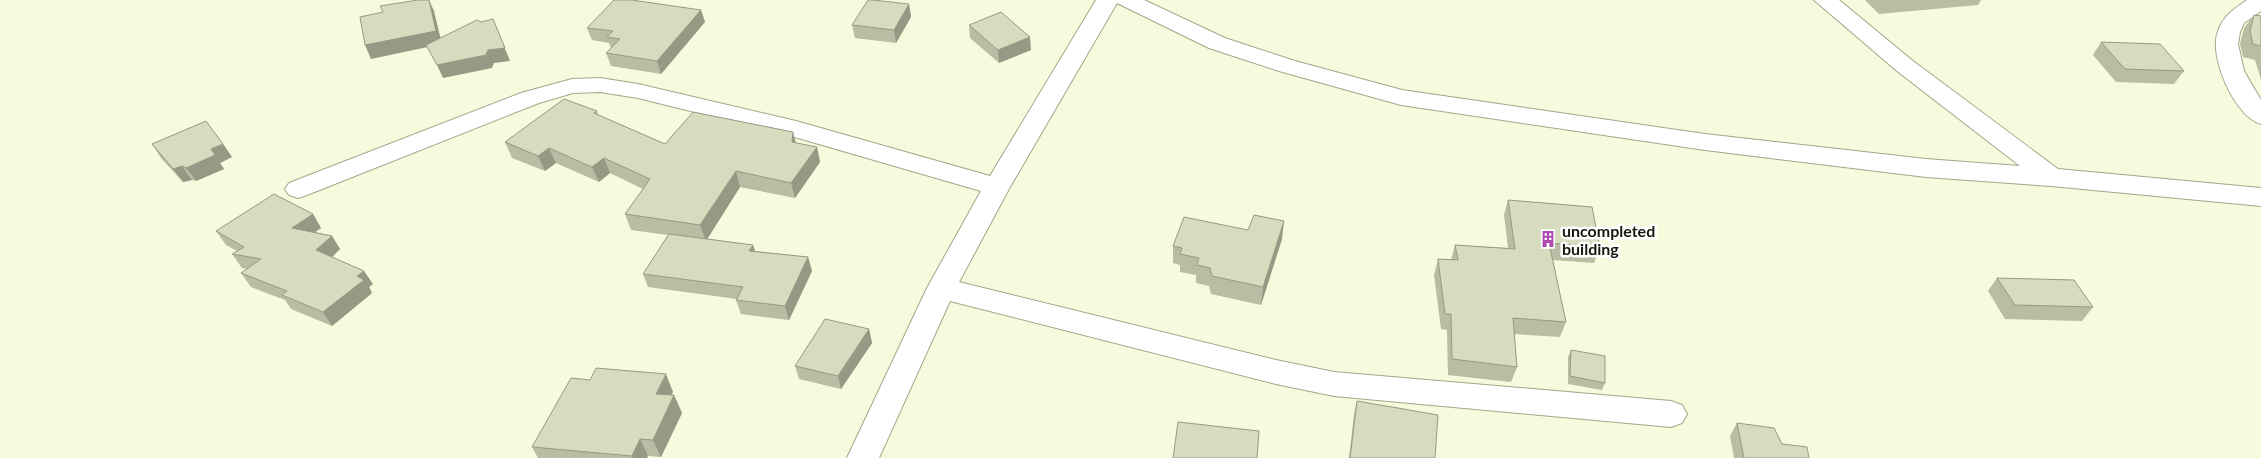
<svg xmlns="http://www.w3.org/2000/svg" width="2261" height="458" viewBox="0 0 2261 458" font-family="Lato,sans-serif">
	<rect width="100%" height="100%" fill="#f5fbdc"/>
	<g fill="none" stroke-linecap="round" stroke-linejoin="round">
		<!-- minor casing -->
		<g stroke="#a2a78a" stroke-width="2">
			<g id="minor">
				<path d="M1096,0H1144L1225,38L1295,61L1402,90L1705,134L1926,159L2020,166L1897,71L1814,0H1839L1913,61L2058,169L2261,188V206L2051,186L1926,177L1705,150L1401,105L1279,71L1209,48L1117,3L1010,187L959,282L1276,360L1334,372L1671,401L1682,405L1687,414L1682,423L1671,427L1334,396L1276,384L950,301L879,458H847L927,288L981,191L791,136L638,98L600,92L573,93L539,103L307,195L298,198L289,195L285,189L289,183L521,93L572,79L600,78L638,84L796,121L990,176Z"/>
				<path d="M2247,0H2261V11L2244,23L2240,32L2238,44L2244,71L2261,100V124C2235,117 2208,56 2218,31C2223,16 2234,9 2247,0Z"/>
			</g>
		</g>
		<!-- minor -->
		<use href="#minor" fill="#fff" fill-rule="evenodd"/>
	</g>
	<!-- wall -->
	<g fill="#b8bda3">
		<path d="M1865,0H1981L1978,5L1879,14Z"/>
		<path d="M909,4L911,17L896,43L855,38L852,25Z"/>
		<path d="M701,10L705,22L661,74L611,66L606,53L611,48L609,43L592,40L587,28Z"/>
		<path d="M2254,15L2261,16V80L2255,60L2243,57L2240,44L2244,28Z"/>
		<path d="M969,25L1031,50L999,63L970,38Z"/>
		<path d="M2101,42L2184,71L2174,84L2116,82L2093,55Z"/>
		<path d="M597,111L598,115L665,144L796,143L817,147L820,162L795,198L740,187L707,239L753,245L755,251L808,257L812,271L789,320L741,314L736,300L737,299L648,287L643,274L668,235L631,230L625,214L643,189L610,173L599,182L556,163L545,171L512,158L505,142Z"/>
		<path d="M152,144H223L232,157L220,163L224,169L196,181L192,180L183,182L161,158Z"/>
		<path d="M1508,200L1600,247L1594,263L1553,260L1566,322L1560,337L1514,334L1517,367L1511,382L1448,375L1447,330L1441,329L1434,275L1438,259L1451,260L1455,245L1508,248L1504,215Z"/>
		<path d="M313,214L321,228L315,232L332,236L340,249L332,257L373,284L369,287L372,293L332,326L291,309L285,300L251,287L241,273L248,269L242,268L232,254L237,251L226,245L216,231Z"/>
		<path d="M1282,239L1261,305L1211,294L1209,286L1196,283V275L1180,272V265L1173,263V246Z"/>
		<path d="M1997,278L2093,307L2082,321L2005,319L1988,291Z"/>
		<path d="M869,329L872,343L841,389L799,379L795,366Z"/>
		<path d="M1571,350L1605,383L1602,390L1568,384V357Z"/>
		<path d="M673,392L671,395H674L682,413L661,457L648,456L647,458H538L532,447Z"/>
		<path d="M1357,401L1435,458H1349L1354,414Z"/>
		<path d="M1737,423L1782,444L1809,458H1734L1730,436Z"/>
	</g>
	<!-- shaded-wall -->
	<g fill="#969a84">
		<path d="M429,0L434,11L442,44L371,59L365,45Z"/>
		<path d="M909,4L911,17L896,43L894,30Z"/>
		<path d="M701,10L705,22L661,74L657,61Z"/>
		<path d="M493,19L510,61L494,63L492,68L443,78L437,65Z"/>
		<path d="M1030,37L1031,50L999,63L998,50Z"/>
		<path d="M793,132L797,147L792,142Z"/>
		<path d="M223,144L232,157L220,163L224,169L196,181L186,168L211,149Z"/>
		<path d="M817,147L820,162L795,198L791,183Z"/>
		<path d="M549,148L556,163L545,171L538,156Z"/>
		<path d="M604,158L610,173L599,182L592,167Z"/>
		<path d="M182,166L192,180L183,182L173,169Z"/>
		<path d="M736,171L740,187L706,241L700,225Z"/>
		<path d="M313,214L321,228L301,242L292,228Z"/>
		<path d="M1284,221L1282,239L1261,305L1263,287Z"/>
		<path d="M332,236L340,249L325,264L316,250Z"/>
		<path d="M753,245L757,258L749,251Z"/>
		<path d="M808,257L812,271L789,320L785,306Z"/>
		<path d="M364,271L373,284L369,287L372,293L332,326L323,312L357,276Z"/>
		<path d="M869,329L872,343L841,389L838,376Z"/>
		<path d="M666,374L673,392L663,411L656,394Z"/>
		<path d="M674,395L682,413L661,457L653,440Z"/>
		<path d="M640,439L648,456L647,458H633L632,456Z"/>
	</g>
	<!-- building -->
	<g fill="#d6dcbd" stroke="#969a84">
		<path d="M418,0H429L436,31L365,45L360,17L383,12L380,6Z"/>
		<path d="M614,0H632L701,10L657,61L606,53L620,39L607,37L613,31L587,28Z"/>
		<path d="M868,0H873L909,4L894,30L852,25Z"/>
		<path d="M1001,12L1030,37L998,50L969,25Z"/>
		<path d="M2254,15L2261,16V46L2253,44L2250,31Z"/>
		<path d="M493,19L505,48L488,50L486,55L437,65L426,45L477,20L481,22Z"/>
		<path d="M2101,42L2160,44L2184,71L2125,69Z"/>
		<path d="M564,99L597,111L594,113L665,144L693,112L793,132L792,142L817,147L791,183L736,171L700,225L625,214L650,179L604,158L592,167L549,148L538,156L505,142Z"/>
		<path d="M206,121L223,144L211,149L215,155L186,168L182,166L173,169L152,144Z"/>
		<path d="M274,194L313,214L292,228L332,236L316,250L364,271L357,276L364,280L323,312L282,295L287,291L241,273L261,259L232,254L244,247L216,231Z"/>
		<path d="M1508,200L1592,207L1600,247L1549,243L1566,322L1513,318L1517,367L1452,359L1451,314H1445L1438,259L1458,260L1455,245L1515,249Z"/>
		<path d="M1254,215L1284,221L1263,287L1212,276L1210,268L1197,265L1199,258L1180,254L1182,248L1173,246L1184,217L1248,230Z"/>
		<path d="M669,234L753,245L749,251L808,257L785,306L736,300L743,287L643,274Z"/>
		<path d="M1997,278L2074,280L2093,307L2015,305Z"/>
		<path d="M825,319L869,329L838,376L795,366Z"/>
		<path d="M1571,350L1605,356V383L1570,376Z"/>
		<path d="M596,368L666,374L656,394L674,395L653,440L640,439L632,456L532,447L571,378L590,380Z"/>
		<path d="M1357,401L1438,415L1435,458H1350Z"/>
		<path d="M1178,422L1259,431L1257,458H1173Z"/>
		<path d="M1737,423L1774,428L1782,444L1807,447L1809,458H1744Z"/>
	</g>
	<!-- icons -->
	<defs>
		<g id="building-bare" transform="scale(1.35)"><path d="M-4-6H4V6H1V3H-1V6H-4ZM-2.5-4.3h1.7v1.8h-1.7ZM.8-4.3h1.7v1.8H.8ZM-2.5-1h1.7V.8h-1.7ZM.8-1h1.7V.8H.8Z" fill="#ae4bb2" stroke="#fff" stroke-width="2.5" paint-order="stroke"/></g>
	</defs>
	<g fill-rule="evenodd">
		<use href="#building-bare" x="1548" y="239"/>
	</g>
	<g text-anchor="middle" dominant-baseline="central" stroke-width="5" stroke-linejoin="round" paint-order="stroke">
		<!-- poi labels -->
		<g font-size="16" font-weight="bold" fill="#17190e" stroke="#fff" text-anchor="start">
			<text x="1562" y="230">uncompleted<tspan x="1562" dy="18">building</tspan></text>
		</g>
	</g>
</svg>
